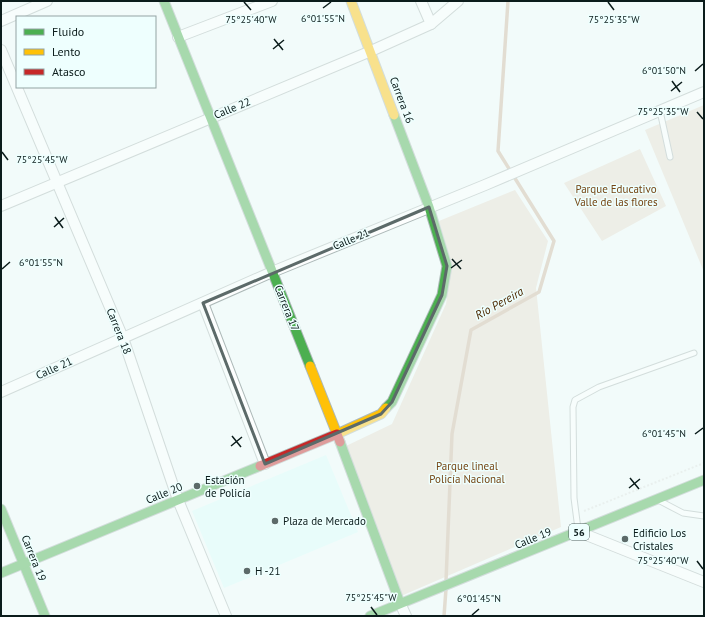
<svg xmlns="http://www.w3.org/2000/svg" width="705" height="617" viewBox="0 0 705 617" font-family="'PT Sans',sans-serif">
	<rect width="100%" height="100%" fill="#f2fbfa"/>
	<!-- built -->
	<path fill="#dbfdfb" d="M326,455L358,532L224,588L192,511Z"/>
	<!-- green -->
	<g fill="#e6ddd1">
		<path d="M704,105V272L645,130Z"/>
		<path d="M640,149L666,206L602,241L564,183Z"/>
		<path d="M515,190L548,241L536,288L561,527L401,596L346,446L392,424L446,304L452,265L439,221Z"/>
	</g>
	<g fill="none" stroke-linecap="round" stroke-linejoin="round">
		<!-- stream -->
		<g stroke="#cfb8a3" stroke-width="3.5">
			<path d="M446,581L452,434L471,330L539,292L554,241L498,151L508,1"/>
			<path d="M444,616L446,589"/>
		</g>
		<!-- lane casing -->
		<g stroke="#adb9b8" stroke-width="7">
			<g id="lane">
				<path d="M660,111L670,157"/>
				<path d="M660,501L683,513L704,516"/>
				<path d="M578,529L574,498L573,407L575,400L599,387L694,353"/>
			</g>
		</g>
		<!-- street casing -->
		<g stroke="#adb9b8" stroke-width="12">
			<g id="street">
				<path d="M421,1L431,24"/>
				<path d="M1,21L47,1"/>
				<path d="M178,37L272,1"/>
				<path d="M1,50L123,338L178,500L226,616"/>
				<path d="M1,206L371,51L431,24L458,1"/>
				<path d="M203,303L265,464"/>
				<path d="M1,392L272,272L485,185L704,92"/>
				<path d="M579,532L704,582"/>
				<path d="M400,603L406,616"/>
			</g>
		</g>
		<!-- fast casing -->
		<g stroke="#adb9b8" stroke-width="11">
			<g id="fast">
				<path d="M164,1L310,366"/>
				<path d="M386,408L392,402L442,295L447,266L429,207L394,115"/>
				<path d="M340,442L400,603"/>
				<path d="M1,509L45,616"/>
				<path d="M1,573L260,466"/>
				<path d="M370,616L704,480"/>
			</g>
		</g>
		<!-- slow casing -->
		<g stroke="#adb9b8" stroke-width="11">
			<g id="slow">
				<path d="M351,1L394,115"/>
				<path d="M310,366L337,434L381,414L386,408"/>
			</g>
		</g>
		<!-- jam casing -->
		<g stroke="#adb9b8" stroke-width="11">
			<path id="jam" d="M260,466L337,434L340,442"/>
		</g>
		<!-- path -->
		<g stroke="#dee2e1" stroke-width="2" stroke-dasharray="2 2" stroke-linecap="butt">
			<path d="M704,192L701,194L704,200"/>
			<path d="M584,511L704,463"/>
		</g>
		<!-- lane -->
		<use href="#lane" stroke="#fdfefe" stroke-width="5"/>
		<!-- street -->
		<use href="#street" stroke="#fdfefe" stroke-width="10"/>
		<!-- fast -->
		<use href="#fast" stroke="#4caf50" stroke-width="9"/>
		<!-- slow -->
		<use href="#slow" stroke="#ffc107" stroke-width="9"/>
		<!-- jam -->
		<use href="#jam" stroke="#c62828" stroke-width="9"/>
	</g>
	<!-- marked area -->
	<path d="M0 0H705V617H0ZM429,207L447,266L442,295L392,402L381,414L265,464L203,303Z" fill="#f2fbfa" fill-opacity=".55" fill-rule="evenodd"/>
	<path fill="none" stroke="#5c6a69" stroke-width="3" stroke-linejoin="round" d="M429,207L447,266L442,295L392,402L381,414L265,464L203,303Z"/>
	<!-- ticks -->
	<path fill="none" stroke="#0b1c1b" stroke-width="1.5" d="M244,2L251,10M608,2L614,10M323,8L331,2M274,39L283,50M273,49L284,40M695,71L703,64M672,81L680,92M671,91L682,82M697,112L703,119M2,152L8,160M55,217L63,228M54,227L64,218M452,259L461,269M451,268L462,260M2,269L10,262M695,434L703,428M232,436L241,447M231,446L242,437M630,478L639,489M629,488L640,479M697,561L703,569M371,607L377,615M472,615L479,609"/>
	<!-- markers -->
	<g fill="#5c6a69" stroke="#eefffe" stroke-width="1.5">
		<circle cx="197" cy="486" r="4"/>
		<circle cx="275" cy="521" r="4"/>
		<circle cx="625" cy="539" r="4"/>
		<circle cx="247" cy="571" r="4"/>
	</g>
	<g text-anchor="middle" dominant-baseline="central" stroke-width="3" stroke-linejoin="round" paint-order="stroke">
		<!-- shield labels -->
		<rect fill="#eefffe" stroke="#4f605f" stroke-width="1" x="569" y="524" width="20" height="16" rx="3"/>
		<g font-size="10" font-weight="bold" fill="#0b1c1b">
			<text x="579" y="532">56</text>
		</g>
		<!-- street labels -->
		<g font-size="11" fill="#0b1c1b" stroke="#eefffe">
			<text transform="translate(402 100) rotate(69)">Carrera 16</text>
			<text transform="translate(232 108) rotate(-22)">Calle 22</text>
			<text transform="translate(351 239) rotate(-22)">Calle 21</text>
			<text transform="translate(287 308) rotate(68)">Carrera 17</text>
			<text transform="translate(119 331) rotate(68)">Carrera 18</text>
			<text transform="translate(54 368) rotate(-24)">Calle 21</text>
			<text transform="translate(164 493) rotate(-22)">Calle 20</text>
			<text transform="translate(533 538) rotate(-22)">Calle 19</text>
			<text transform="translate(34 558) rotate(68)">Carrera 19</text>
		</g>
		<!-- park labels -->
		<g font-size="11" fill="#764614" stroke="#eefffe">
			<text x="616" y="189">Parque Educativo<tspan x="616" dy="13">Valle de las flores</tspan></text>
			<text x="467" y="466">Parque lineal<tspan x="467" dy="13">Policía Nacional</tspan></text>
		</g>
		<!-- poi labels -->
		<g font-size="11" fill="#0b1c1b" stroke="#eefffe" text-anchor="start">
			<text x="205" y="480">Estación<tspan x="205" dy="13">de Policía</tspan></text>
			<text x="283" y="521">Plaza de Mercado</text>
			<text x="633" y="533">Edificio Los<tspan x="633" dy="13">Cristales</tspan></text>
			<text x="255" y="571">H -21</text>
		</g>
		<!-- water labels -->
		<g font-size="12" font-style="italic" fill="#502c05" stroke="#eefffe">
			<text transform="translate(499 303) rotate(-29)">Río Pereira</text>
		</g>
	</g>
	<g font-size="10" text-anchor="middle" fill="#0b1c1b" stroke="#eefffe" stroke-width="3" stroke-linejoin="round" paint-order="stroke">
		<text x="323" y="22">6°01'55"N</text>
		<text x="251" y="23">75°25'40"W</text>
		<text x="614" y="23">75°25'35"W</text>
		<text x="664" y="74">6°01'50"N</text>
		<text x="663" y="115">75°25'35"W</text>
		<text x="42" y="163">75°25'45"W</text>
		<text x="41" y="266">6°01'55"N</text>
		<text x="664" y="437">6°01'45"N</text>
		<text x="663" y="564">75°25'40"W</text>
		<text x="371" y="601">75°25'45"W</text>
		<text x="479" y="602">6°01'45"N</text>
	</g>
	<!-- border -->
	<rect width="705" height="617" fill="none" stroke="#0b1c1b" stroke-width="4"/>
	<!-- legend -->
	<rect x="16" y="16" width="140" height="72" fill="#eefffe" stroke="#93a4a3"/>
	<rect x="24" y="29" width="20" height="6" fill="#4caf50" stroke="#93a4a3"/>
	<text x="52" y="36" font-size="12" fill="#0b1c1b">Fluido</text>
	<rect x="24" y="49" width="20" height="6" fill="#ffc107" stroke="#93a4a3"/>
	<text x="52" y="56" font-size="12" fill="#0b1c1b">Lento</text>
	<rect x="24" y="69" width="20" height="6" fill="#c62828" stroke="#93a4a3"/>
	<text x="52" y="76" font-size="12" fill="#0b1c1b">Atasco</text>
</svg>
